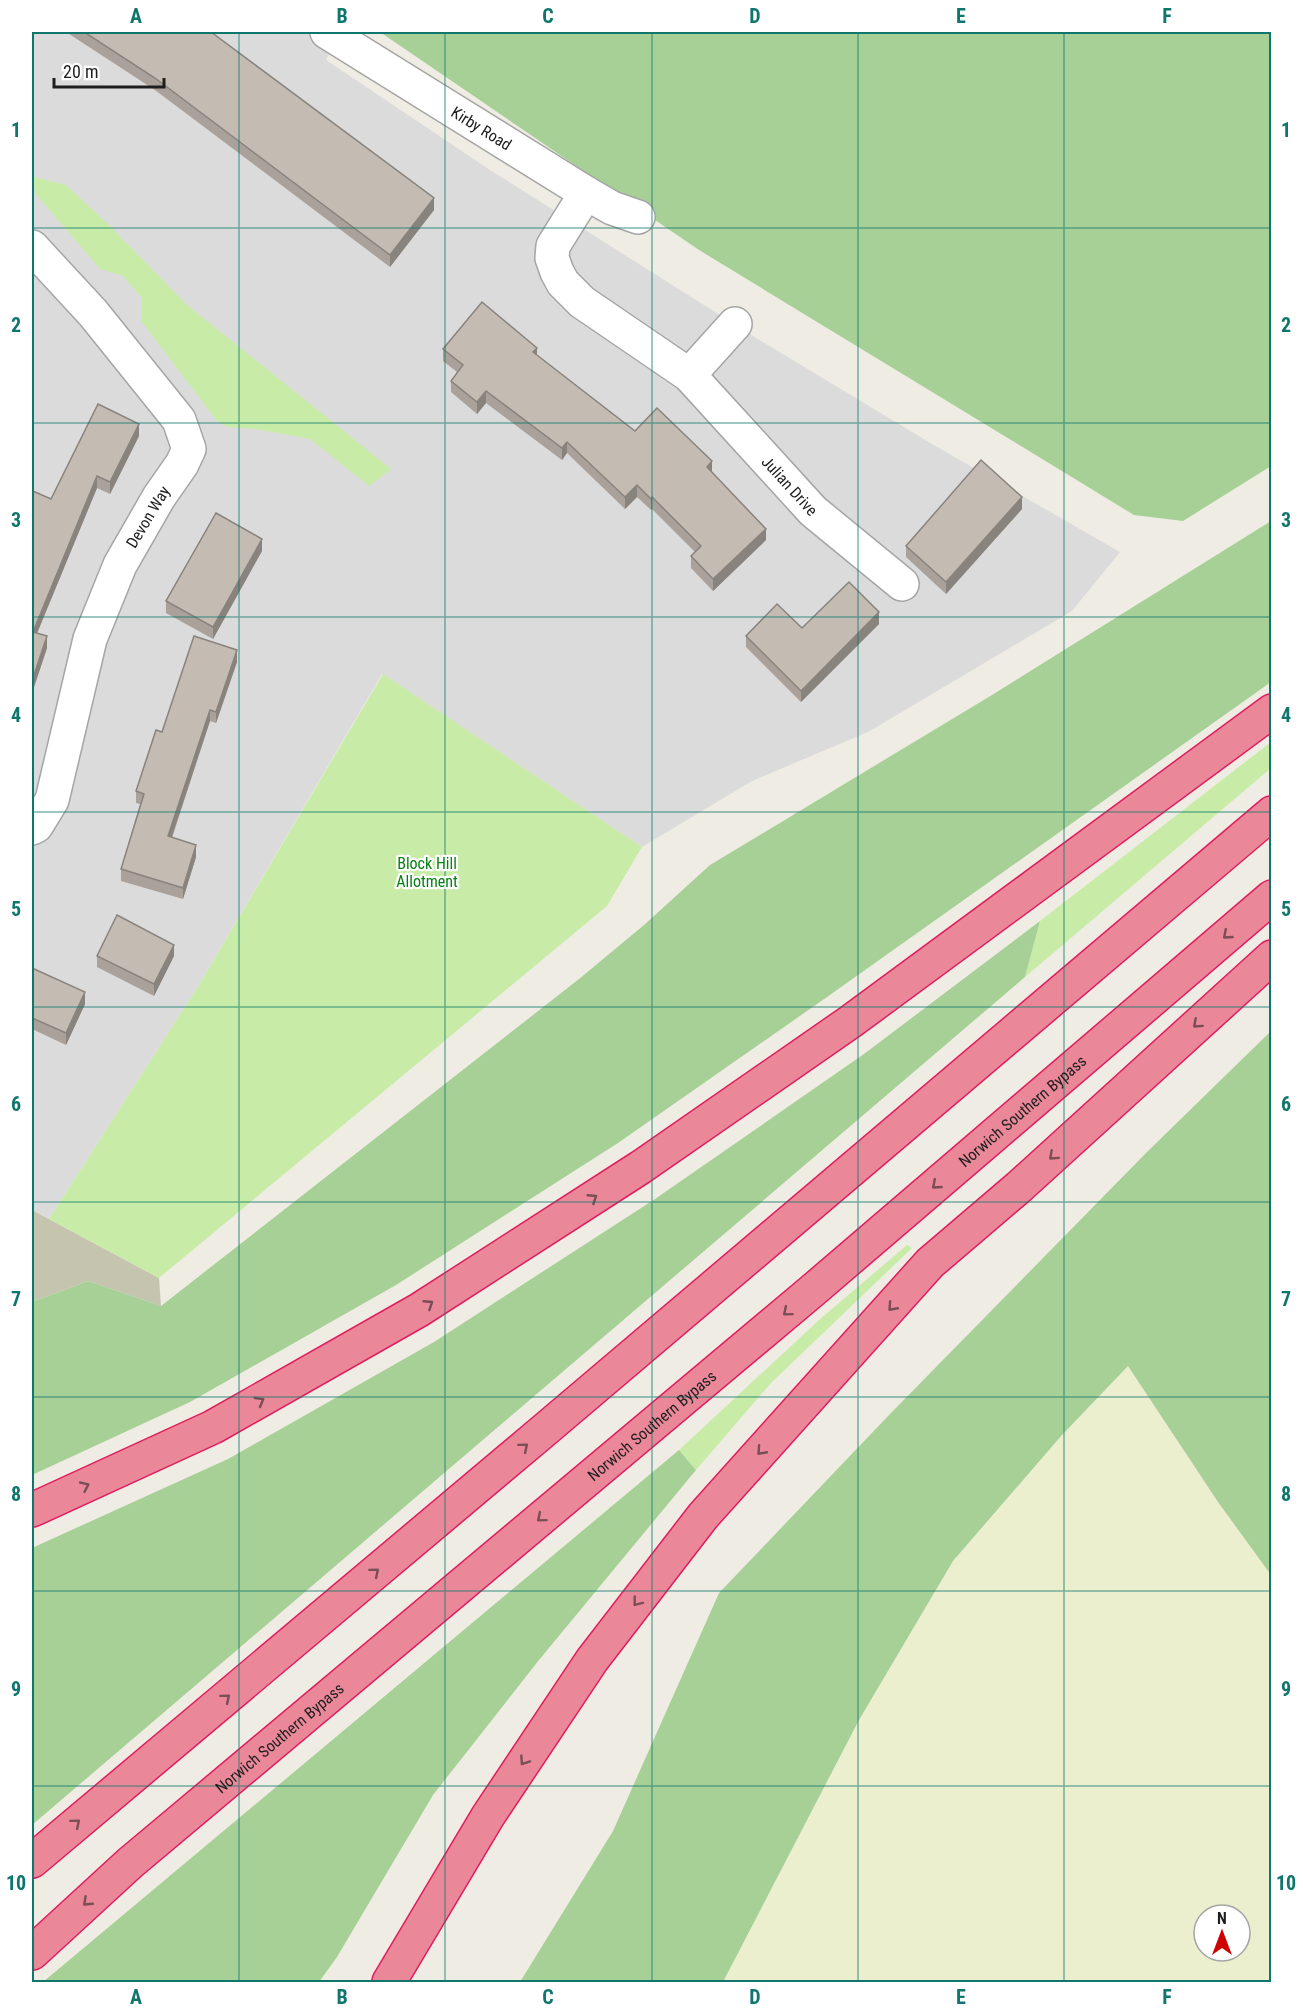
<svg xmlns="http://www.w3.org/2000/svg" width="1303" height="2014" viewBox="0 0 1303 2014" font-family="'Roboto Condensed',sans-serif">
	<rect width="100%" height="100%" fill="#efece3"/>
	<!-- residential -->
	<path fill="#dcdbdb" d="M32,32H340L326,60L490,170L761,341L932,444L1120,552L1072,611L868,732L752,781L642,847L382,674L199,985L49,1219L32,1210Z"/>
	<!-- construction -->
	<path fill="#c4c4af" d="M32,1210L159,1278L161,1306L88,1281L32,1302Z"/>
	<!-- farmland -->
	<path fill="#ecefce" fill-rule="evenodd" d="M1128,1366L1218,1502L1271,1575V1982H723L859,1720L953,1561L1062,1435ZM1204,1915H1240V1951H1204Z"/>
	<!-- grass -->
	<g fill="#c8eca7">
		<path d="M34,177L66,185L107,223L187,305L391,469L369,486L310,439L256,429L227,427L217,421L142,322V298L123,276L100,269L35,193Z"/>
		<path d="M383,674L642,847L607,906L159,1278L49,1219L199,985Z"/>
		<path d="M1271,742V768L1025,977L1040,921Z"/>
		<path d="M907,1245L912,1248L771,1383L696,1470L679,1450L819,1320Z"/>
	</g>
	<!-- forest -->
	<g fill="#a7d097">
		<path d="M380,32H1271V466L1183,521L1134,515L699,250Z"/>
		<path d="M1271,521V682L827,997L618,1143L396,1285L190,1402L32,1475V1302L88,1281L161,1306L579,979L644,925L710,865L992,695Z"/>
		<path d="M1040,921L1025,977L32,1825V1548L228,1459L434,1342L655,1199L864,1054Z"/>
		<path d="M1271,1031V1575L1218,1502L1128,1366L1062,1435L953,1561L859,1720L723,1982H520L613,1831L719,1593L890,1414L1146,1153Z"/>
		<path d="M679,1450L696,1470L539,1660L433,1795L337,1957L319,1982H43Z"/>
	</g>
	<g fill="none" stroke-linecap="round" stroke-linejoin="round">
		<!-- minor casing -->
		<g stroke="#a5a5a5" stroke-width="36">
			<g id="minor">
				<path id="s1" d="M327,32L586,193L612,208L638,217"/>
				<path id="s2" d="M586,193L553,246L552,258L557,272L563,283L582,302L689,375L813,511L902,584"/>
				<path d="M32,247L93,313L179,420L189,449L182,464L159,497L120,565L90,639L52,800L36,826L32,828"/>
				<path d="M689,375L735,324"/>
			</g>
		</g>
		<!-- highway casing -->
		<g stroke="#e01d5e" stroke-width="36">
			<g id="highway">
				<path d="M32,1510L213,1427L419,1310L641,1167L850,1022L1272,711"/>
				<path d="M32,1861L541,1433L1272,813"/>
				<path id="s3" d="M32,1953L130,1863L812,1291L1272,897"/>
				<path d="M389,1982L488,1816L592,1660L703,1516L930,1263L1019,1187L1272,957"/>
			</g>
		</g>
		<!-- minor -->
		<use href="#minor" stroke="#fff" stroke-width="33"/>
		<!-- highway -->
		<use href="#highway" stroke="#ea8899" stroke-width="33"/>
	</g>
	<!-- wall -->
	<g fill="#a9a19a">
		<path d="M66,32H211L434,210L390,267L155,90Z"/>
		<path d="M443,349L537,356L635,431L712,472L766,540L713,591L691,568V556L695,552L652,509L651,510L637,497L625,509L567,453L562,460L486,403L477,414L451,392V381L457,372L443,361Z"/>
		<path d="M139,436L110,494L97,488L37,633L47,648L32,693V495L51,499Z"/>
		<path d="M1022,509L946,594L906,557V546Z"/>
		<path d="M262,551L213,639L166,613V601Z"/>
		<path d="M879,624L801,702L746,647V636L802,628Z"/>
		<path d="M237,662L216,723L210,721L172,838L196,857L183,899L121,881V869L140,804L136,803V791L162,732Z"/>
		<path d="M97,956H174L154,996L97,967Z"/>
		<path d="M32,968L85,1004L66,1045L32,1029Z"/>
	</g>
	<!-- shaded-wall -->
	<g fill="#89837d">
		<path d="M434,198V210L390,267V255Z"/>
		<path d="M537,348V359L533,352Z"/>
		<path d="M486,391V403L477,414V402Z"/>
		<path d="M139,424V436L110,494V482Z"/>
		<path d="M567,442V453L562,460V448Z"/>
		<path d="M712,461V472L707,467Z"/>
		<path d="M97,476V488L33,643V632Z"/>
		<path d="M637,485V497L625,509V497Z"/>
		<path d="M652,497V509L651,510V499Z"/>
		<path d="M1022,497V509L946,594V582Z"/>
		<path d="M766,529V540L713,591V579Z"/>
		<path d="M262,539V551L213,639V627Z"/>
		<path d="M879,612V624L801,702V691Z"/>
		<path d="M47,636V648L32,693V681Z"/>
		<path d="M237,650V662L216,723V712Z"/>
		<path d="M210,710V721L168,848V836Z"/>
		<path d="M196,845V857L183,899V888Z"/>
		<path d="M174,945V956L154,996V984Z"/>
		<path d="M85,992V1004L66,1045V1033Z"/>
	</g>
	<!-- building -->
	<g fill="#c4bbb3" stroke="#89837d" stroke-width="1.5">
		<path d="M84,32H211L434,198L390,255L155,78Z"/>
		<path d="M482,302L537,348L533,352L635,431L657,408L712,461L707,467L766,529L713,579L691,556L701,546L652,497L651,499L637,485L625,497L567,442L562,448L486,391L477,402L451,381L463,365L443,349Z"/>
		<path d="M98,404L139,424L110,482L97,476L33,632L47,636L32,681V495L33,491L51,499Z"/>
		<path d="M981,460L1022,497L946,582L906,546Z"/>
		<path d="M216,513L262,539L213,627L166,601Z"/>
		<path d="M849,582L879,612L801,691L746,636L777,604L802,628Z"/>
		<path d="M194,636L237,650L216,712L210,710L168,836L196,845L183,888L121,869L144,794L136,791L156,730L162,732Z"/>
		<path d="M117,915L174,945L154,984L97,956Z"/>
		<path d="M32,968L85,992L66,1033L32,1018Z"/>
	</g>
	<!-- one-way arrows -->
	<defs><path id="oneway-chevron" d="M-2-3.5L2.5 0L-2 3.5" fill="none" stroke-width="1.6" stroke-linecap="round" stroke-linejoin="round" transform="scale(1.5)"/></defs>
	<g stroke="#7a4e55">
		<use href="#oneway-chevron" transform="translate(1227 935) rotate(139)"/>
		<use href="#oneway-chevron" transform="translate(1197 1024) rotate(138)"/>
		<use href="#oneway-chevron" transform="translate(1053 1156) rotate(138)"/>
		<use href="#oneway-chevron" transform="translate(936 1185) rotate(139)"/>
		<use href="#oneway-chevron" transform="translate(593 1198) rotate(-33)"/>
		<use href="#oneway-chevron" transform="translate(429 1304) rotate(-33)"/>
		<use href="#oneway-chevron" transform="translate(892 1307) rotate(132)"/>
		<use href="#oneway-chevron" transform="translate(787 1312) rotate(140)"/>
		<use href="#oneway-chevron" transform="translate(260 1401) rotate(-30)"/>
		<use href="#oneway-chevron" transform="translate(524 1447) rotate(-40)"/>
		<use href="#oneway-chevron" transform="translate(761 1451) rotate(132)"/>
		<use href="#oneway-chevron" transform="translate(85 1486) rotate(-25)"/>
		<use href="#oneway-chevron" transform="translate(541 1518) rotate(140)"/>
		<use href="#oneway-chevron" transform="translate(375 1572) rotate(-40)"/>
		<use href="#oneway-chevron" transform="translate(637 1602) rotate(128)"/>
		<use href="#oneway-chevron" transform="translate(226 1698) rotate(-40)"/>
		<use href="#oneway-chevron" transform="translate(524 1761) rotate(124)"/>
		<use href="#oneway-chevron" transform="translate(76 1823) rotate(-40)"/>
		<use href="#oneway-chevron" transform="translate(87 1902) rotate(137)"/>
	</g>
	<!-- grid -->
	<path fill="none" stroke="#0f766e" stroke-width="1.5" stroke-opacity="0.55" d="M239,32V1982M445,32V1982M652,32V1982M858,32V1982M1064,32V1982M32,228H1272M32,423H1272M32,617H1272M32,812H1272M32,1007H1272M32,1202H1272M32,1397H1272M32,1591H1272M32,1786H1272"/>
	<g text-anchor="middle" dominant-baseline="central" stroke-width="4.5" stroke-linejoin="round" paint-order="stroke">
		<!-- street labels -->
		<g font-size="16" fill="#1e1e1e" stroke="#fff">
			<text stroke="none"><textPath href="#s1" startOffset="182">Kirby Road</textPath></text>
			<text stroke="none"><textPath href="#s2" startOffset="408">Julian Drive</textPath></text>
			<text transform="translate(148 517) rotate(-59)">Devon Way</text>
			<text stroke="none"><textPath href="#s3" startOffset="1300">Norwich Southern Bypass</textPath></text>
			<text stroke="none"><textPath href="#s3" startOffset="814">Norwich Southern Bypass</textPath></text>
			<text stroke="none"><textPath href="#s3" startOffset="328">Norwich Southern Bypass</textPath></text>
		</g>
		<!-- park labels -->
		<g font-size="16" fill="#078013" stroke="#fff">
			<text x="427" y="863">Block Hill<tspan x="427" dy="18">Allotment</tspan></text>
		</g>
	</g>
	<!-- border -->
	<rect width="1303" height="2014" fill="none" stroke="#ffffff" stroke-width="66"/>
	<!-- north arrow -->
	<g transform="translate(1222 1933)"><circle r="28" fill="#ffffff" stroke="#a5a5a5" stroke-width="1.5"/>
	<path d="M0-4.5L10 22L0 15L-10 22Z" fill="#cc0300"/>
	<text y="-9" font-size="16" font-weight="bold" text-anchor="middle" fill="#1e1e1e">N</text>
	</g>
	<!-- scale -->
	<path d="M54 78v9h110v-9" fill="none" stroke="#1e1e1e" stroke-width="3"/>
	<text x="63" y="78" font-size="18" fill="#1e1e1e" stroke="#ffffff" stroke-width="4.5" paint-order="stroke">20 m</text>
	<rect x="33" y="33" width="1237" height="1948" fill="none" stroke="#0f766e" stroke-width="2"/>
	<g font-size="20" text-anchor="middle" font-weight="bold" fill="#0f766e">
		<text x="136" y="23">A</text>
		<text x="342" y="23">B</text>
		<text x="548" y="23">C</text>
		<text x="755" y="23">D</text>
		<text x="961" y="23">E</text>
		<text x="1167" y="23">F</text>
		<text x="16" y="137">1</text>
		<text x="1286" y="137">1</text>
		<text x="16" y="332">2</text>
		<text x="1286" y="332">2</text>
		<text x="16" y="527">3</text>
		<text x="1286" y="527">3</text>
		<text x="16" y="722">4</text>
		<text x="1286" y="722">4</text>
		<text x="16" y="916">5</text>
		<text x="1286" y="916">5</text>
		<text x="16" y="1111">6</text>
		<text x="1286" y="1111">6</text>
		<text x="16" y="1306">7</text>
		<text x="1286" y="1306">7</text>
		<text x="16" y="1501">8</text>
		<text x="1286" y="1501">8</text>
		<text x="16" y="1696">9</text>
		<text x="1286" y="1696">9</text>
		<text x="16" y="1890">10</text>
		<text x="1286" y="1890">10</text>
		<text x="136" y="2004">A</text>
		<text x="342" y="2004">B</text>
		<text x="548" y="2004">C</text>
		<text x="755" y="2004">D</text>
		<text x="961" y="2004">E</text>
		<text x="1167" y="2004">F</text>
	</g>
</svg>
